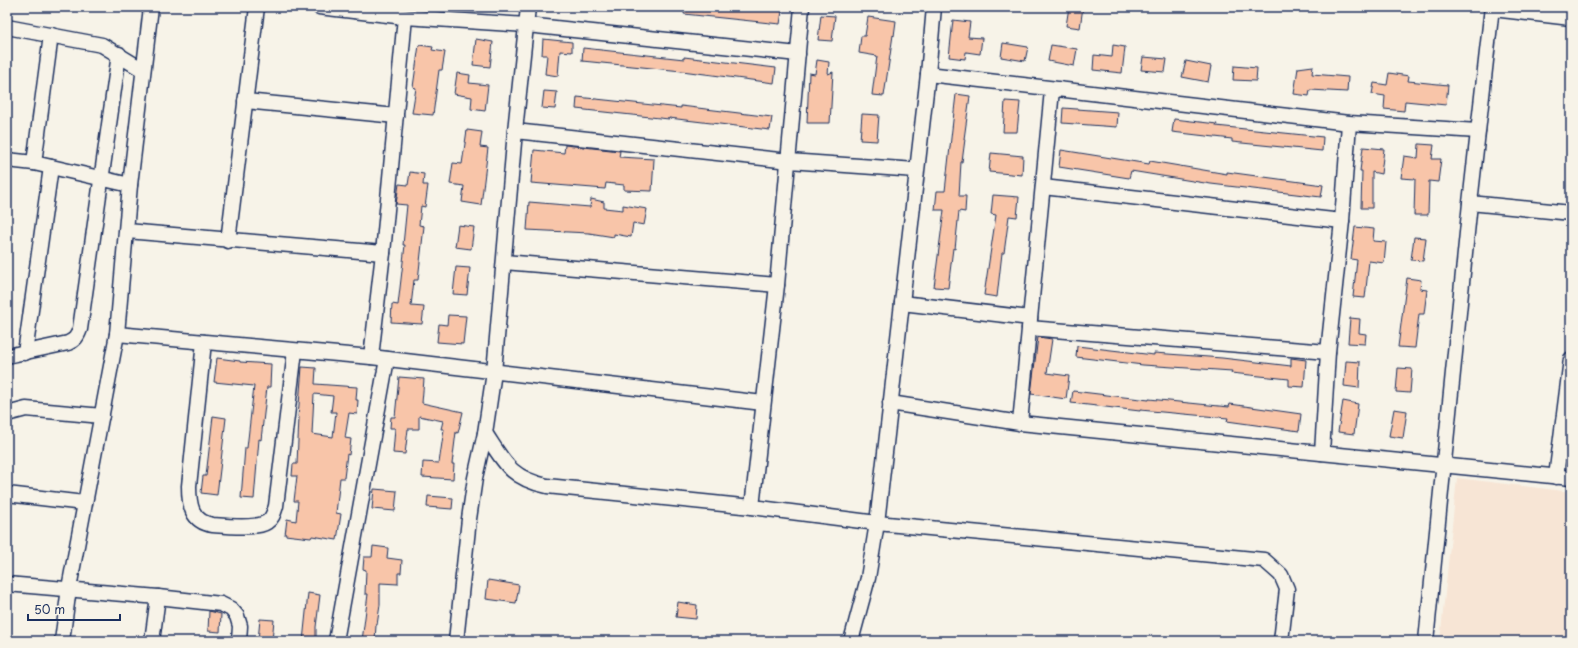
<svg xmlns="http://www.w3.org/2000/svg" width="1578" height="648" viewBox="0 0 1578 648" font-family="'Playpen Sans',sans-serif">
	<rect width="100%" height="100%" fill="#f7f3e8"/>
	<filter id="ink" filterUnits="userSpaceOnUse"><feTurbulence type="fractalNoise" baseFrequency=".025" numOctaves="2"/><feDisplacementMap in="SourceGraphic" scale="8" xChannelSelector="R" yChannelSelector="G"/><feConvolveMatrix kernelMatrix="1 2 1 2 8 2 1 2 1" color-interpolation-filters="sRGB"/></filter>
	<g filter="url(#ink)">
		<!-- built -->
		<path fill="#f7e5d5" d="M1457,478L1571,492V641H1440Z"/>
		<!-- building -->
		<g fill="#f8c5a9" stroke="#1b2f5e" fill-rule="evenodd">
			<path d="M685,7H750L782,11L780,24L684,14Z"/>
			<path d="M1069,7H1083L1080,28L1066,26Z"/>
			<path d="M821,15L835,16L832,41L818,40Z"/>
			<path d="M868,17L896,21L894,36L893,35L884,96L872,95L877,56L859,53L861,36H865Z"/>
			<path d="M953,20L970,22L968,37L982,38L980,54L966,52L965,59L949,57Z"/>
			<path d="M476,39L493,42L490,67L473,65Z"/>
			<path d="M543,39L572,42V52L560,51L558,76L545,74L547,55H542Z"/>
			<path d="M1003,43L1028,47L1025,61L1001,57Z"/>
			<path d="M419,45L433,47L432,50L445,52L442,70H439L433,115L412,113L416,88L413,87Z"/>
			<path d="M1051,45L1077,49L1074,66L1048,61Z"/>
			<path d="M1113,45L1125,47L1122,73L1093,70L1094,55L1112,57Z"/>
			<path d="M583,48L684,59V57L776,68L774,83L682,71L582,61Z"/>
			<path d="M1143,57L1167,59L1165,72L1141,70Z"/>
			<path d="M817,60L829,62L828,74L833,72L830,123H807L809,73L815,74Z"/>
			<path d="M1186,61L1211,66L1208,82L1182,77Z"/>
			<path d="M1234,66L1257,68L1256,81L1233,80Z"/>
			<path d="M1313,66L1312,74L1348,77L1347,92L1310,90L1309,96L1294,94L1298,68Z"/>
			<path d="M457,73L470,75L469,83L488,85L485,111L471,109L472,97L454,94Z"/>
			<path d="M1389,73L1409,76L1408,81L1448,85L1446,105L1405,101L1404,111L1384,109L1385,96L1372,94L1374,83L1387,85Z"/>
			<path d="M544,91L557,92L555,109L542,108Z"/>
			<path d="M956,94L970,96L964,139H965L962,162H961L959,196H966L965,212L959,211L955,249L953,248L948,288L934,287L944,210H935L937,191H945Z"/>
			<path d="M577,97L681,108V106L772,117L770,130L669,118V119L576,109Z"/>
			<path d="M1005,101L1020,102L1017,132H1003Z"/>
			<path d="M1063,108L1118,112L1117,127L1062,123Z"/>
			<path d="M862,114L879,115L877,141L860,140Z"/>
			<path d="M1174,119L1217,124L1216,126L1323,137L1322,151L1232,142V139L1172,132Z"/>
			<path d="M467,130L482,132L480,147L488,148L481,205L462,202L464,186L450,184L453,163L462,164Z"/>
			<path d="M1419,144L1434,145L1432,159H1441L1438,182L1429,181L1428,215H1414L1415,179L1401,178L1404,156L1418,158Z"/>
			<path d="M565,145L620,151L619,157L654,159L652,191L624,190V185L606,183L605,189L531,183L534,150L564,153Z"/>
			<path d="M1363,147L1384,149L1381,174L1372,172V208H1361L1362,171H1360Z"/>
			<path d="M1061,150L1149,164L1150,161L1227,174V172L1323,185L1321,197L1211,184L1131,171L1129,178L1059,167Z"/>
			<path d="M991,153L1023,156L1022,175L989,172Z"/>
			<path d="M410,172L424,174L423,185H428L425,207L421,206L419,225L424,226L418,280H414L411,306L424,307L422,324L391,322L392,304L398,305L405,245H403L407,205L396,204L399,184L408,185Z"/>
			<path d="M993,195L1019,197L1017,217L1009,216L1004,253H1002L997,297L984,295L996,215L991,214Z"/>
			<path d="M591,199L604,202V208L623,210V205L647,209L644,225L633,223L631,237L614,234V237L589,233L527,230L529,202L590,207Z"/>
			<path d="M458,225L474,227L471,249L455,247Z"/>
			<path d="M1355,227L1374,229L1373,241L1386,242L1384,263L1369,261L1365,298L1353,297L1357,260L1351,259Z"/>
			<path d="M1414,237L1426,238L1423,261L1411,260Z"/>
			<path d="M456,267L470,268L467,295L453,294Z"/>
			<path d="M1407,278L1421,280L1420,289L1427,290L1424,314H1419L1415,348L1398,347Z"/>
			<path d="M448,315L466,316L463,344L437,342L439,324L447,325Z"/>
			<path d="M1350,318L1360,319L1359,333L1366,334L1365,344L1348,343Z"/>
			<path d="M1038,337L1052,339L1047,373L1069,376L1066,399L1031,394Z"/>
			<path d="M1077,346L1154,355V353L1222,358L1291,366V358L1306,360L1304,387L1289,386V379L1231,373L1232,371L1143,365L1076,357Z"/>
			<path d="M217,358L240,361V362L271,364L270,387H267L261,440L259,439L254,499L241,498L245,448H247L254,386L214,382Z"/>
			<path d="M1346,361L1360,362L1359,388L1344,386Z"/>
			<path d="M302,367L316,368L315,384L357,387L356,400H358L357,414L349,413L345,438L351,439L349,455L347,454L344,478H340L336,513L341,514L337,540L312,536L311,538L285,535L287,519L296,521L298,501H294L297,476H292L293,464H297L299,417H298ZM314,394L333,396L331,412H336L333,437L312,434Z"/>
			<path d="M1398,368L1412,369L1410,393L1396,392Z"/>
			<path d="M399,377L424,379L422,403L463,412L458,433L456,432L452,464H454L453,479L422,477L423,462L439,463L444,429H441L443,421L419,416V429H408L405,454L393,453L395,428H390L391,417H395Z"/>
			<path d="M1073,391L1149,400V399L1229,407L1230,404L1301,414L1299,431L1227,421L1228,418L1140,410V411L1071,403Z"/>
			<path d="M1343,401L1358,404L1354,434L1338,432Z"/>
			<path d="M1394,409L1407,411L1403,438L1389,436Z"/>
			<path d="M213,416L226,418L217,495L201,493L203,476H206Z"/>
			<path d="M374,489L397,491L395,511L372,509Z"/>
			<path d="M428,496L453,498L452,509L427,507Z"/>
			<path d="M373,546L388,548L387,558L402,560L401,573H398V584L380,583V605L377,625H376L375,641H362L368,594H365L366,570L363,569L364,557H372Z"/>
			<path d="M488,580L519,585L516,603L486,599Z"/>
			<path d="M308,593L320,595L316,627V641H303Z"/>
			<path d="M678,602L697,605L696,619L676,617Z"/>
			<path d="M209,611L221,614L220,632L208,631Z"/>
			<path d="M260,619L274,620L272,641H258Z"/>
		</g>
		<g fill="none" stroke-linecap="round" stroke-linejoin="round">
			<!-- minor casing -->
			<g stroke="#1b2f5e" stroke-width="17">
				<g id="minor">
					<path d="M319,7L405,17L527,25L798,54"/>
					<path d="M7,27L102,45L143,70"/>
					<path d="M928,74L1349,123L1478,131"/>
					<path d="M245,101L396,116"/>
					<path d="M515,131L789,161L916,170"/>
					<path d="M7,160L34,163L130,185"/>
					<path d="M34,163L51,35"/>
					<path d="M1043,187L1342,221"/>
					<path d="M1470,203L1571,213"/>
					<path d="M127,231L383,253"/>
					<path d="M228,241L257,7"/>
					<path d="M504,262L777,285"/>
					<path d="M902,303L1030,318"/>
					<path d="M1029,328L1328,352"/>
					<path d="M117,334L371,357L763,403"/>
					<path d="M204,342L189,486C189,504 191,522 213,525C226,526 257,529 267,522C273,518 274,512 276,506L295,351"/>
					<path d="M25,353L51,167"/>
					<path d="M7,356L68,343C75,340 77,337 80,329L119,54"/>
					<path d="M371,357L383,253L405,17"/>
					<path d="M890,403L1020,423L1571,478"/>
					<path d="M7,414L26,409L102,416"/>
					<path d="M1020,423L1052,90"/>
					<path d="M485,433C504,462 510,478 547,486L752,507L877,523L1264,560L1281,575L1287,589L1281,641"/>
					<path d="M1322,453L1328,352L1342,221L1349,123"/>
					<path d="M1556,477L1571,359"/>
					<path d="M7,494L84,503"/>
					<path d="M752,507L777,285L802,7"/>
					<path d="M7,584L158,597L221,604L231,609L237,616L240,626L239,641"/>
					<path d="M62,641L69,588L117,334L130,185L151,7"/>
					<path d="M152,641L158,597"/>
					<path d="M336,641L387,359"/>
					<path d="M456,641L469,519L475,478L485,433L494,372L515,131L528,7"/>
					<path d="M851,641L868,578L877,523L928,74L934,7"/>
					<path d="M1426,641L1470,203L1492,7"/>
				</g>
			</g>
			<!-- tertiary casing -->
			<g stroke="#1b2f5e" stroke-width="21">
				<path id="tertiary" d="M1493,7L1571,16"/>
			</g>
			<!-- minor -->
			<use href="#minor" stroke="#f7f3e8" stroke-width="14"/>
			<!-- tertiary -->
			<use href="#tertiary" stroke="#f7f3e8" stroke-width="18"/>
		</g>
	</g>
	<!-- margin -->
	<rect width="1578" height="648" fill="none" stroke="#f7f3e8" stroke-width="24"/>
	<rect x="12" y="12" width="1554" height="624" fill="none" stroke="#1b2f5e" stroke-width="1.5" filter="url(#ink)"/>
	<!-- scale -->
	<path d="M28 614v6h92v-6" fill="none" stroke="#1b2f5e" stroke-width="2"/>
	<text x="34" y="614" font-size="12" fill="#1b2f5e" stroke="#f7f3e8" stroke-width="3" paint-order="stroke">50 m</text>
</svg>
